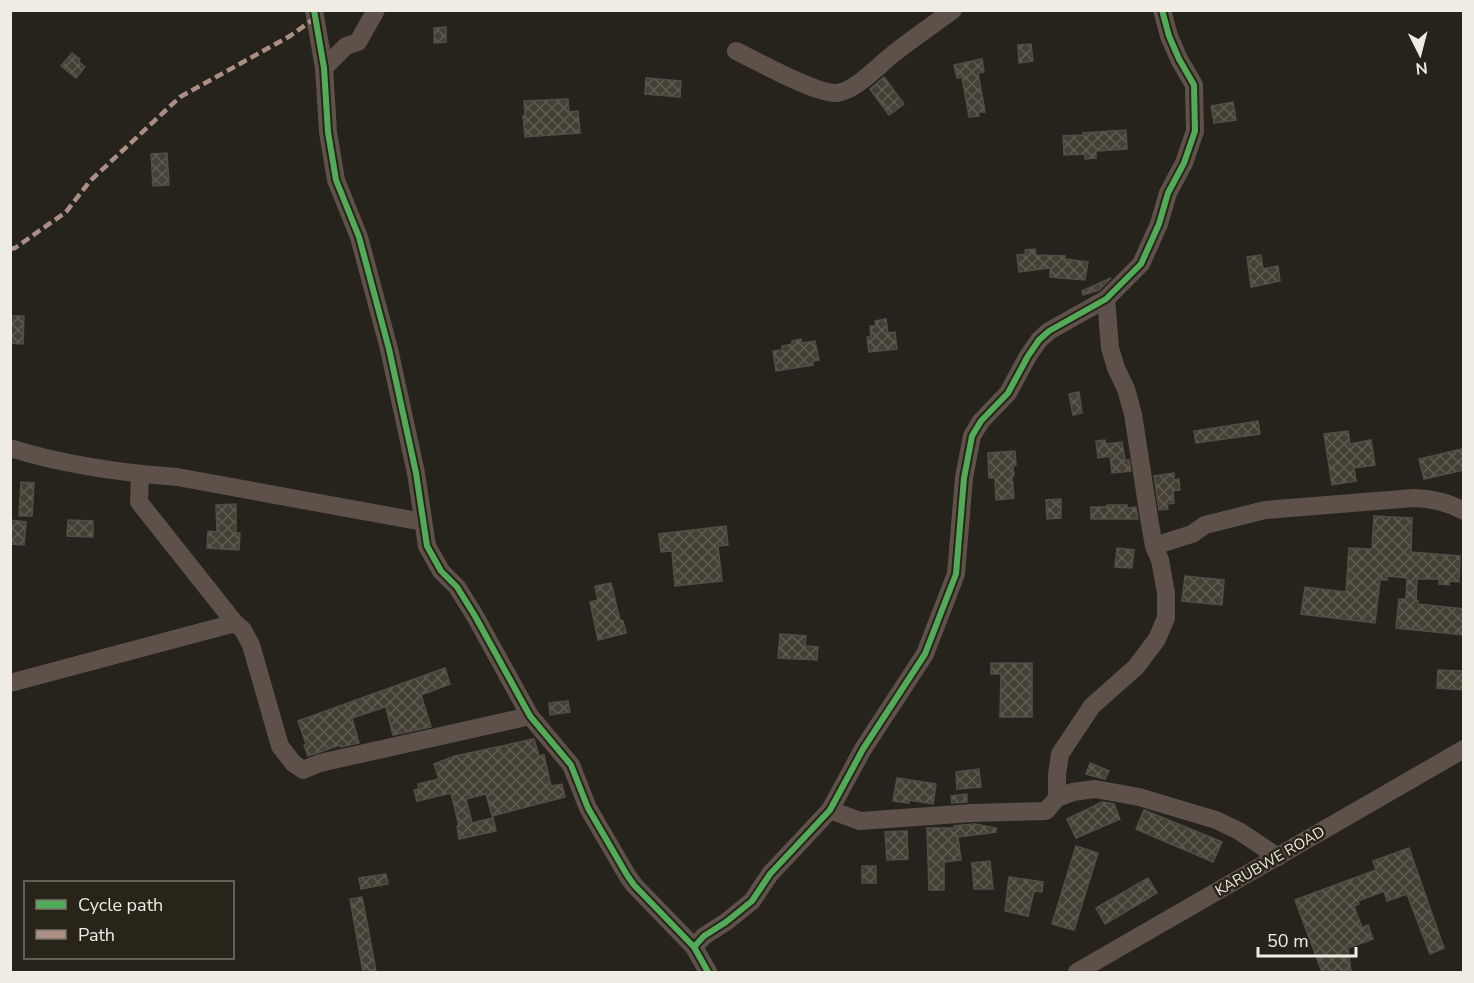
<svg xmlns="http://www.w3.org/2000/svg" width="1474" height="983" viewBox="0 0 1474 983" font-family="'Nunito Sans',sans-serif">
	<defs>
		<pattern id="building-cross-hatch" width="8" height="8" patternUnits="userSpaceOnUse" patternTransform="scale(1.5)"><rect width="8" height="8" fill="#454034"/><path d="M0 0l8 8M0 8l8-8" fill="none" stroke="#605c51"/></pattern>
	</defs>
	<rect width="100%" height="100%" fill="#26231c"/>
	<!-- building -->
	<g fill="url(#building-cross-hatch)" stroke="#504e49" stroke-width="1.5">
		<path d="M446,27V42L434,43V28Z"/>
		<path d="M1031,44L1033,61L1019,63L1018,45Z"/>
		<path d="M72,53L80,59L78,61L85,67L76,78L61,66Z"/>
		<path d="M982,59L984,72L978,73L985,112H978L979,116L969,117L962,77L957,78L954,65Z"/>
		<path d="M884,77L904,104L889,115L870,89Z"/>
		<path d="M646,78L681,81L680,97L645,94Z"/>
		<path d="M568,99L569,112L578,111L580,133L525,137L523,116L525,115L524,101Z"/>
		<path d="M1233,102L1236,120L1214,123L1211,106Z"/>
		<path d="M1126,130L1127,149L1096,151V158L1085,159V154L1064,155L1063,136L1084,135L1083,133Z"/>
		<path d="M167,153L169,185L153,186L151,154Z"/>
		<path d="M1035,249L1036,255L1065,256V259L1088,262L1085,280L1050,277V268L1019,272L1017,255L1026,254L1025,250Z"/>
		<path d="M1261,255L1263,269L1278,266L1280,281L1251,287L1247,257Z"/>
		<path d="M1111,278L1099,290L1083,295L1082,291Z"/>
		<path d="M10,316H24L23,344L10,343Z"/>
		<path d="M886,319L888,333L895,332L897,349L869,352L867,337H871L870,326H876L875,321Z"/>
		<path d="M801,339L802,343L815,341L819,360L813,361V365L776,371L773,351L782,350V346L792,344V341Z"/>
		<path d="M1079,392L1082,413L1073,415L1069,394Z"/>
		<path d="M1258,421L1260,434L1196,443L1194,431Z"/>
		<path d="M1348,431L1350,444L1371,440L1375,465L1354,468L1356,481L1332,485L1324,434Z"/>
		<path d="M1105,440L1106,444L1122,442L1125,460H1129L1131,471L1112,473L1110,456L1098,458L1096,441Z"/>
		<path d="M1462,449L1464,470L1424,479L1419,459Z"/>
		<path d="M1015,451L1016,465L1013,466L1014,476H1012L1014,498L996,500L995,478H989L988,453Z"/>
		<path d="M1174,473V480L1179,479L1180,490L1173,491L1174,503L1167,504L1168,509L1159,510L1154,476Z"/>
		<path d="M21,482L34,483L32,516H19Z"/>
		<path d="M1061,499V518L1047,519L1046,500Z"/>
		<path d="M236,504V533H240L239,550L207,548L208,531L217,532L216,505Z"/>
		<path d="M1107,505H1127V508L1136,507L1138,519H1091V507H1106Z"/>
		<path d="M1374,516L1412,518L1411,552L1460,556L1459,582L1449,581V585L1439,584V579H1417L1416,600L1418,601V604L1464,609V635L1396,628L1399,599H1406L1407,578L1387,576V580H1380L1375,623L1301,614L1305,587L1346,592L1349,548L1372,549Z"/>
		<path d="M10,520L26,522L24,545L10,544Z"/>
		<path d="M68,520L93,521V537L67,536Z"/>
		<path d="M726,526L728,545L718,546L722,581L675,586L672,551L661,552L659,534Z"/>
		<path d="M1117,548L1134,550L1132,568L1115,567Z"/>
		<path d="M1185,576L1224,580L1222,605L1182,601Z"/>
		<path d="M611,583L620,620L623,621L626,633L598,640L590,602L598,600L595,586Z"/>
		<path d="M780,634L806,636L805,646L818,647L817,660L778,658Z"/>
		<path d="M991,663H1032V717H1000L1001,674H991Z"/>
		<path d="M445,668L450,684L421,695L431,727L393,735L386,707H385L352,718L359,743L341,747L340,745L308,756L304,745L306,744L298,721Z"/>
		<path d="M1438,670L1464,671V690L1437,688Z"/>
		<path d="M568,701L570,712L550,715L549,703Z"/>
		<path d="M534,739L539,756L544,755L551,786L562,784L565,797L492,816L486,794L466,799L472,823L493,818L496,831L459,839L457,826H459L451,793L417,801L414,790L419,789L418,784L439,779L434,764L455,756Z"/>
		<path d="M1090,763L1109,771L1105,779L1086,774Z"/>
		<path d="M979,769L981,787L957,789L956,772Z"/>
		<path d="M897,778L936,784L933,804L909,800V803L893,801Z"/>
		<path d="M967,794V802L952,803L951,796Z"/>
		<path d="M1102,802L1114,804L1120,819L1076,838L1067,819Z"/>
		<path d="M1144,810L1222,842L1213,862L1136,829Z"/>
		<path d="M975,824L996,828V832L958,837L961,860L944,862V890H929L927,828H955L954,826Z"/>
		<path d="M907,831L908,859L887,860L885,832Z"/>
		<path d="M1076,846L1098,853L1074,930L1052,924Z"/>
		<path d="M1409,848L1444,948L1430,954L1407,894L1387,901L1384,891L1358,901L1359,904L1354,906L1362,928L1368,925L1373,939L1348,948L1351,972H1322L1295,900L1376,870L1373,861Z"/>
		<path d="M990,861L993,889H974L972,863Z"/>
		<rect x="862" y="866" width="14" height="17"/>
		<path d="M386,874L388,884L361,889L359,878Z"/>
		<path d="M1009,877L1043,882L1042,892L1034,891L1028,916L1005,911Z"/>
		<path d="M1148,878L1157,893L1105,924L1096,908Z"/>
		<path d="M362,897L369,933L376,972H363L350,899Z"/>
	</g>
	<g fill="none" stroke-linecap="round" stroke-linejoin="round">
		<!-- minor -->
		<g stroke="#5e5149" stroke-width="18">
			<path d="M314,10L324,68L328,132L336,180L359,237L389,349L416,473L427,546L441,571L457,587L475,616L530,716L571,765L588,808L627,875L634,885L694,947L708,972"/>
			<path d="M736,51C757,61 817,95 837,93C858,90 880,63 897,51C915,37 934,24 953,10"/>
			<path d="M324,68L346,46L358,42L376,10"/>
			<path d="M10,448C64,465 122,473 177,477L423,522"/>
			<path d="M140,474L139,502L235,623L243,630L251,645L280,746L293,763L303,770L320,763L530,716"/>
			<path d="M1154,546L1192,534L1205,525L1265,510L1414,498C1433,499 1447,502 1464,511"/>
			<path d="M10,683L235,623"/>
			<path d="M1057,798V775L1060,754L1092,706L1136,667L1157,639L1166,618V593L1160,560L1154,546L1150,524L1133,414L1126,389L1116,368L1110,348L1106,299"/>
			<path d="M830,810L860,821L972,813L1046,811L1057,798L1073,792L1095,789L1139,797L1216,820L1239,831L1278,857"/>
			<path d="M694,947L704,936L726,922L752,901L770,874L830,810L863,749L925,654L956,574L964,478L972,436L981,421L1008,393L1028,356L1039,340L1049,331L1106,299L1141,264L1159,224L1168,193L1184,163L1195,131L1194,85L1179,59L1169,36L1162,10"/>
			<path d="M1077,972L1464,749"/>
		</g>
		<!-- quiet -->
		<path stroke="#ac8f84" stroke-width="4.5" stroke-dasharray="9 4.5" stroke-linecap="butt" d="M10,249L15,248L66,212L90,181L180,97L290,36L315,18"/>
		<!-- cycleway casing -->
		<g stroke="#292419" stroke-width="10">
			<g id="cycleway">
				<path d="M314,10L324,68L328,132L336,180L359,237L389,349L416,473L427,546L441,571L457,587L475,616L530,716L571,765L588,808L627,875L634,885L694,947L708,972"/>
				<path d="M694,947L704,936L726,922L752,901L770,874L830,810L863,749L925,654L956,574L964,478L972,436L981,421L1008,393L1028,356L1039,340L1049,331L1106,299L1141,264L1159,224L1168,193L1184,163L1195,131L1194,85L1179,59L1169,36L1162,10"/>
			</g>
		</g>
		<!-- cycleway -->
		<use href="#cycleway" stroke="#51ab58" stroke-width="6"/>
	</g>
	<g text-anchor="middle" dominant-baseline="central" stroke-width="5" stroke-linejoin="round" paint-order="stroke">
		<!-- street labels -->
		<g font-size="15" fill="#efece4" stroke="#292419">
			<text transform="translate(1270 861) rotate(-30)">KARUBWE ROAD</text>
		</g>
	</g>
	<!-- border -->
	<rect width="1474" height="983" fill="none" stroke="#efece4" stroke-width="24"/>
	<!-- legend -->
	<rect x="24" y="881" width="210" height="78" fill="#292419" stroke="#78746a" stroke-width="1.5"/>
	<rect x="36" y="900" width="30" height="9" fill="#51ab58" stroke="#78746a" stroke-width="1.5"/>
	<text x="78" y="911" font-size="18" fill="#efece4">Cycle path</text>
	<rect x="36" y="930" width="30" height="9" fill="#ac8f84" stroke="#78746a" stroke-width="1.5"/>
	<text x="78" y="941" font-size="18" fill="#efece4">Path</text>
	<!-- north arrow -->
	<g transform="translate(1420 54) rotate(174)" stroke="#292419" stroke-width="4.5" paint-order="stroke">
	<path d="M0-4.5L10 22L0 15L-10 22Z" fill="#efece4"/>
	<text y="-9" font-size="16" font-weight="bold" text-anchor="middle" fill="#efece4">N</text>
	</g>
	<!-- scale -->
	<path d="M1258 947v9h98v-9" fill="none" stroke="#efece4" stroke-width="3"/>
	<text x="1267" y="947" font-size="18" fill="#efece4" stroke="#292419" stroke-width="4.5" paint-order="stroke">50 m</text>
</svg>
